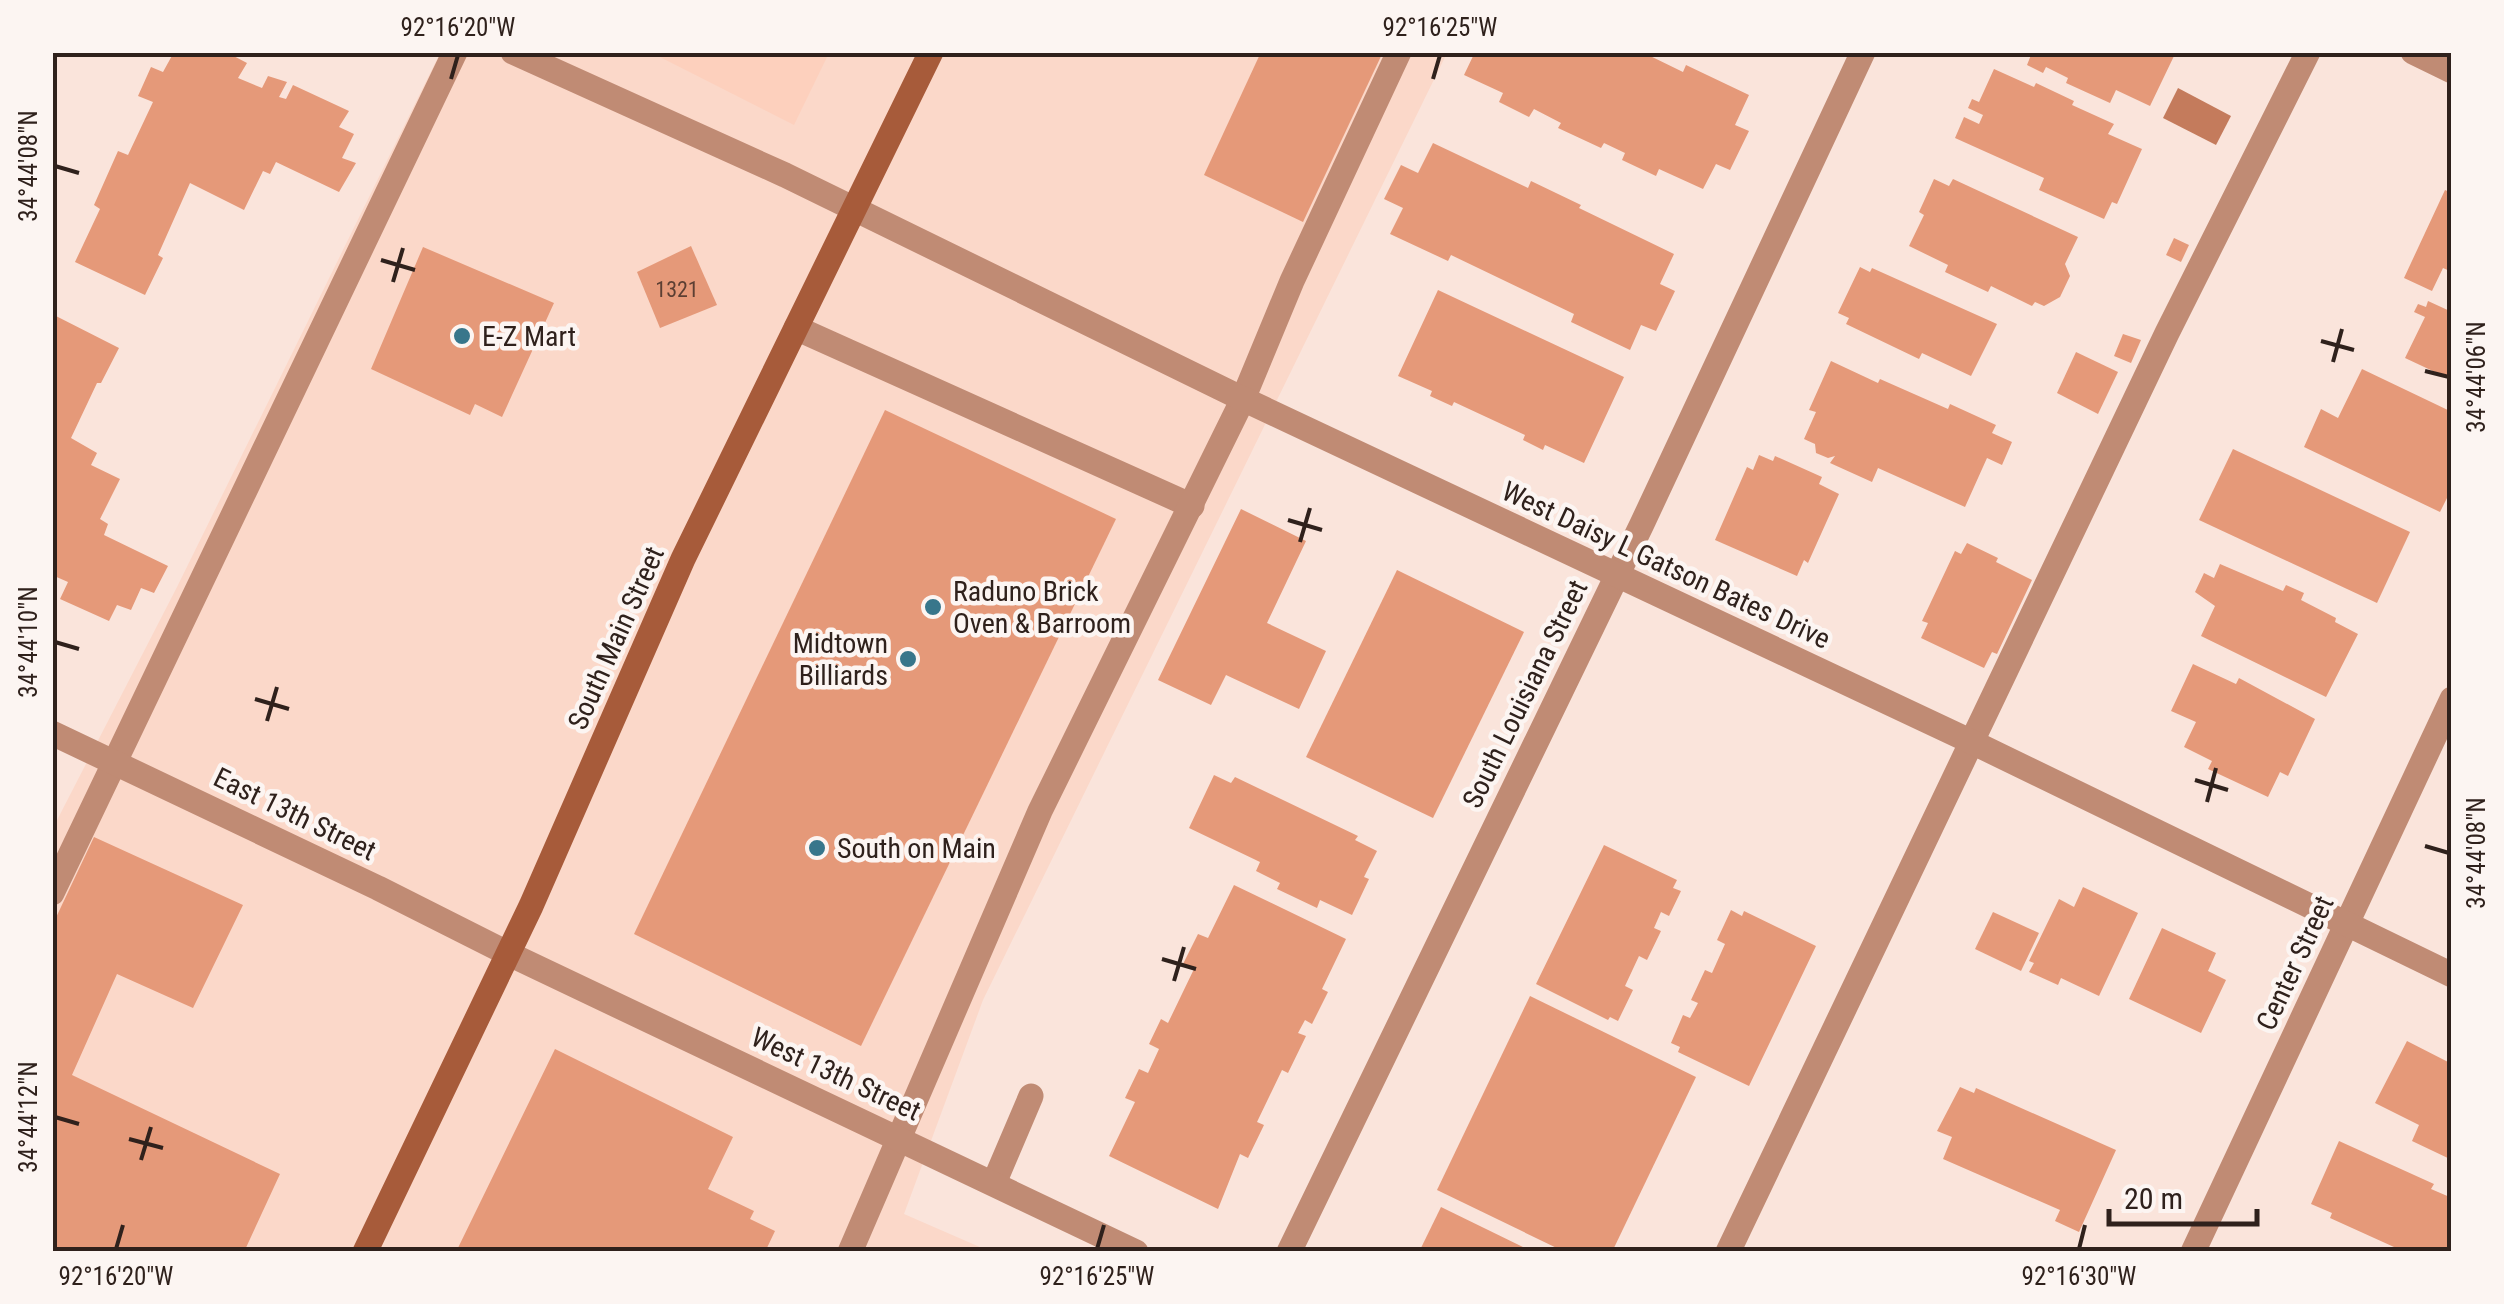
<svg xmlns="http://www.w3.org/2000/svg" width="2504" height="1304" viewBox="0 0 2504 1304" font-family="'Roboto Condensed',sans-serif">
	<rect width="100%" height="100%" fill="#fae4db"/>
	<!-- built -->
	<path fill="#fbd8c9" d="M440,53H1447L983,1000L904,1214L989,1251L53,1252V828L177,587Z"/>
	<!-- green -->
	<path fill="#fdd0bd" d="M652,53H829L794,125Z"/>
	<!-- water -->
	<path fill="#c47b5c" d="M2178,88L2231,116L2216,145L2163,118Z"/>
	<!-- building -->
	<g fill="#e59979">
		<path d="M174,52L187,55L226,52L247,63L238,78L262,88L268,76L287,82L279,97L286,99L293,85L349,111L339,127L354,134L342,158L356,163L339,192L276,162L270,174L263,171L244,210L190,183L158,255L163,258L145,295L75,262L100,209L94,205L118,151L128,155L153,102L138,96L151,67L163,72Z"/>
		<path d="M1261,52H1383L1303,222L1204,175Z"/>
		<path d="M1475,52H1642L1683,72L1686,65L1749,95L1735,125L1749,131L1730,170L1716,164L1703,189L1659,169L1656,176L1622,160L1625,153L1604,143L1601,148L1558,128L1561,123L1534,109L1529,117L1499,102L1503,93L1464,75Z"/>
		<path d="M2024,52H2166L2174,56L2150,106L2116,90L2110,103L2066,83L2068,78L2046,67L2043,73L2027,65L2031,55Z"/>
		<path d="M1994,69L2034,87L2036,83L2074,101L2072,105L2114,124L2108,134L2142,149L2117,204L2112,202L2104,219L2039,190L2044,178L1955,138L1964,117L1979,124L1983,115L1968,108L1972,99L1979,102Z"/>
		<path d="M1433,143L1528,188L1531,181L1581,205L1579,208L1674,254L1660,284L1675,291L1656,331L1641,325L1630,350L1571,322L1574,314L1451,255L1448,261L1390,234L1403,208L1384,199L1401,165L1418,173Z"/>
		<path d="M1934,179L1949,186L1953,179L2078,237L2065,264L2070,276L2060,297L2044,306L2035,302L2032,306L1991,286L1988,292L1945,272L1948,265L1909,246L1924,215L1919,212Z"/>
		<path d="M2445,190L2452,193V272L2443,268L2432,291L2404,278Z"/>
		<path d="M2174,238L2189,245L2181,262L2166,255Z"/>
		<path d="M691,246L717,305L660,328L637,272Z"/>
		<path d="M423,247L554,303L502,417L475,404L470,415L371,369Z"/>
		<path d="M1860,267L1870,272L1872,268L1997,324L1971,376L1922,353L1919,359L1846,324L1849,318L1838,313Z"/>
		<path d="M1438,290L1624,377L1584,463L1545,445L1543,450L1523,440L1525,435L1454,402L1452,406L1430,396L1432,391L1398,376Z"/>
		<path d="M2428,301L2452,312V380L2405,358L2425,317L2414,312L2418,304L2426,307Z"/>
		<path d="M52,314L119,348L101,383H97L71,438L97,453L91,465L120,479L100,519L108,524L104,535L168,566L154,593L141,588L131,610L117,605L109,621L60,599L68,582L52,575Z"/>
		<path d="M2123,334L2141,340L2131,363L2114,356Z"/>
		<path d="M2076,352L2118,372L2098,414L2057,393Z"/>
		<path d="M1831,361L1878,383L1880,379L1948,409L1950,404L1996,425L1992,433L2012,442L2002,465L1987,458L1965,507L1878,468L1872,482L1830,463L1835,456L1828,458L1816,453L1815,444L1804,439L1816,412L1809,410Z"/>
		<path d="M2362,369L2452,412V488L2440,512L2304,447L2321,409L2338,418Z"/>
		<path d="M885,410L1116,519L861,1046L634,934Z"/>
		<path d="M2233,449L2410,532L2377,603L2199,520Z"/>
		<path d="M1759,455L1773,461L1775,456L1822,477L1819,484L1839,494L1808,563L1804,560L1797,576L1715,540L1747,467L1753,470Z"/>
		<path d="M1241,509L1306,541L1267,623L1326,651L1299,709L1226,675L1211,705L1158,680Z"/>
		<path d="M1967,543L1998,558L1996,562L2032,580L1997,654L1992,652L1984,668L1921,638L1928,623L1922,621L1955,551L1961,554Z"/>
		<path d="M2220,564L2283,591L2286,585L2304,593L2301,600L2336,618L2335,622L2358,634L2326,697L2201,636L2215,606L2195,592L2204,573L2214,578Z"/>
		<path d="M1397,570L1524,632L1433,818L1306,757Z"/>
		<path d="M2193,664L2236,684L2239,678L2315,719L2288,776L2280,772L2268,797L2208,769L2212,761L2184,747L2196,722L2171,711Z"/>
		<path d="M1214,775L1231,783L1235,777L1358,836L1355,840L1377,851L1364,877L1369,879L1352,915L1320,900L1317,908L1277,889L1280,883L1256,871L1260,862L1189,828Z"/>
		<path d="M94,837L243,905L193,1008L117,974L72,1075L280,1174L244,1252H52V926Z"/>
		<path d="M1604,845L1677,880L1673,888L1681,891L1669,916L1661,912L1654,928L1661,931L1647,960L1639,956L1625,986L1633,990L1618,1021L1610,1017L1608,1020L1536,984Z"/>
		<path d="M1234,885L1346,939L1322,989L1328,992L1312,1024L1305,1020L1298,1033L1306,1036L1288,1073L1282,1070L1257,1122L1264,1125L1248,1158L1240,1154L1218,1209L1109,1156L1135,1102L1125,1098L1139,1069L1148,1073L1159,1049L1149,1044L1161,1019L1168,1023L1194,969L1183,964L1198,934L1208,938Z"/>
		<path d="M2083,887L2138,913L2099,996L2061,978L2058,985L2029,972L2034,963L2029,961L2059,899L2074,907Z"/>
		<path d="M1731,910L1742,916L1744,911L1816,946L1749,1086L1678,1052L1680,1047L1671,1043L1683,1015L1690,1018L1698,1003L1691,1000L1705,970L1712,973L1725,944L1717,940Z"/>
		<path d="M1993,912L2039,933L2021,971L1975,949Z"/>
		<path d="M2162,928L2216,953L2208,971L2226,980L2201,1033L2129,999Z"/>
		<path d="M1530,996L1696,1077L1612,1252H1565L1437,1190Z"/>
		<path d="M2407,1041L2452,1064V1160L2412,1141L2419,1125L2375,1103Z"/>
		<path d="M555,1049L733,1137L708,1189L754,1211L750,1219L775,1231L765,1252H456Z"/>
		<path d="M1960,1087L1974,1093L1976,1088L2116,1150L2079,1232L2055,1221L2060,1210L1943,1159L1952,1137L1937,1131Z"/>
		<path d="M2339,1141L2434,1184L2431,1189L2452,1198V1252H2405L2330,1218L2332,1213L2311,1204Z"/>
		<path d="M1441,1207L1533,1252H1419Z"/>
	</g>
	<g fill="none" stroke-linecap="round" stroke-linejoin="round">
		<!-- service -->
		<g stroke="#c08b74" stroke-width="25">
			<path d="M796,328L1192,506"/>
			<path d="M52,893L455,52"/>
			<path d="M994,1183L1031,1096"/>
			<path d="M850,1252L1040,811L1243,399L1292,281L1399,52"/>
			<path d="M1728,1252L2167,333L2308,52"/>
		</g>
		<!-- minor -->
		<g stroke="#c08b74" stroke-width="25">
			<path d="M1289,1252L1642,524L1863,52"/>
			<path d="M2193,1252L2452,699"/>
		</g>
		<!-- tertiary -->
		<g stroke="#c08b74" stroke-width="25">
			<path d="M513,52L785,175L1243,399L1972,742L2452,975"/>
			<path d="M2413,52L2452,71"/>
			<path d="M52,733L378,888L509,954L1136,1252"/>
		</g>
		<!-- secondary -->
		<path stroke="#a75b3a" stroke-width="25" d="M365,1252L531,906L683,559L931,52"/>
	</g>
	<!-- ticks -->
	<path fill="none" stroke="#2f211c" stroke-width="4" d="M451,79L458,55M1433,79L1440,55M55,166L79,173M381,260L415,270M393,282L403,248M2321,341L2354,350M2333,362L2342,329M2425,371L2449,377M1288,520L1322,530M1300,542L1310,508M55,642L79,649M255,699L289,709M267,721L277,687M2195,780L2228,790M2207,802L2216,768M2425,846L2449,853M1162,959L1196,969M1174,981L1184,947M55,1117L79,1124M129,1139L163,1148M141,1160L151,1127M116,1249L123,1225M1097,1249L1104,1225M2079,1249L2085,1225"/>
	<!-- markers -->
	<g fill="#38768b" stroke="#fcf5f2" stroke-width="4">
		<circle cx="462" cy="336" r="10"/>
		<circle cx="933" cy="607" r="10"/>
		<circle cx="908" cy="659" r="10"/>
		<circle cx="817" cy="848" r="10"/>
	</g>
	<g text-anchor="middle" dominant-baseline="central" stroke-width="9" stroke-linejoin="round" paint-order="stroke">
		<!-- number labels -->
		<g font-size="22" fill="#5c3f33">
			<text x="677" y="289">1321</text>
		</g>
		<!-- poi labels -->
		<g font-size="28" fill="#2f211c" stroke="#fcf5f2" text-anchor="start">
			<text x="482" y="336">E-Z Mart</text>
			<text x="953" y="591">Raduno Brick<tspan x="953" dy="32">Oven &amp; Barroom</tspan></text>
			<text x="888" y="643" text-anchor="end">Midtown<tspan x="888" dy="32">Billiards</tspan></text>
			<text x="837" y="848">South on Main</text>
		</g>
		<!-- street labels -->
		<g font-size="28" fill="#2f211c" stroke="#fcf5f2">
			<text transform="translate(1666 565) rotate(25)">West Daisy L Gatson Bates Drive</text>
			<text transform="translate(616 638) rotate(-66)">South Main Street</text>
			<text transform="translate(1525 694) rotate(-64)">South Louisiana Street</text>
			<text transform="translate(295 814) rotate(26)">East 13th Street</text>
			<text transform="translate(2295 963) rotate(-65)">Center Street</text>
			<text transform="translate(836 1074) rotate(25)">West 13th Street</text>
		</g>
	</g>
	<!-- border -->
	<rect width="2504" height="1304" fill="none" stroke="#fcf5f2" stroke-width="110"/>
	<!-- scale -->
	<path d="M2109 1209v15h148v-15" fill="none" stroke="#2f211c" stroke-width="5"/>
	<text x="2124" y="1209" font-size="30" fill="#2f211c" stroke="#fcf5f2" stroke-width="8" paint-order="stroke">20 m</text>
	<rect x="55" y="55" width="2394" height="1194" fill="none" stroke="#2f211c" stroke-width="4"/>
	<g font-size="25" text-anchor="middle" fill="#2f211c">
		<text x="458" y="36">92°16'20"W</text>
		<text x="1440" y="36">92°16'25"W</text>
		<text transform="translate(28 166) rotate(-90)" y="9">34°44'08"N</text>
		<text transform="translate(2476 377) rotate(-90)" y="9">34°44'06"N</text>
		<text transform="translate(28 642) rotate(-90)" y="9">34°44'10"N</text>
		<text transform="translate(2476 853) rotate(-90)" y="9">34°44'08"N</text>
		<text transform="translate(28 1117) rotate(-90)" y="9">34°44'12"N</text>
		<text x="116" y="1285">92°16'20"W</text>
		<text x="1097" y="1285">92°16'25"W</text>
		<text x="2079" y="1285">92°16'30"W</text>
	</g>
</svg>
